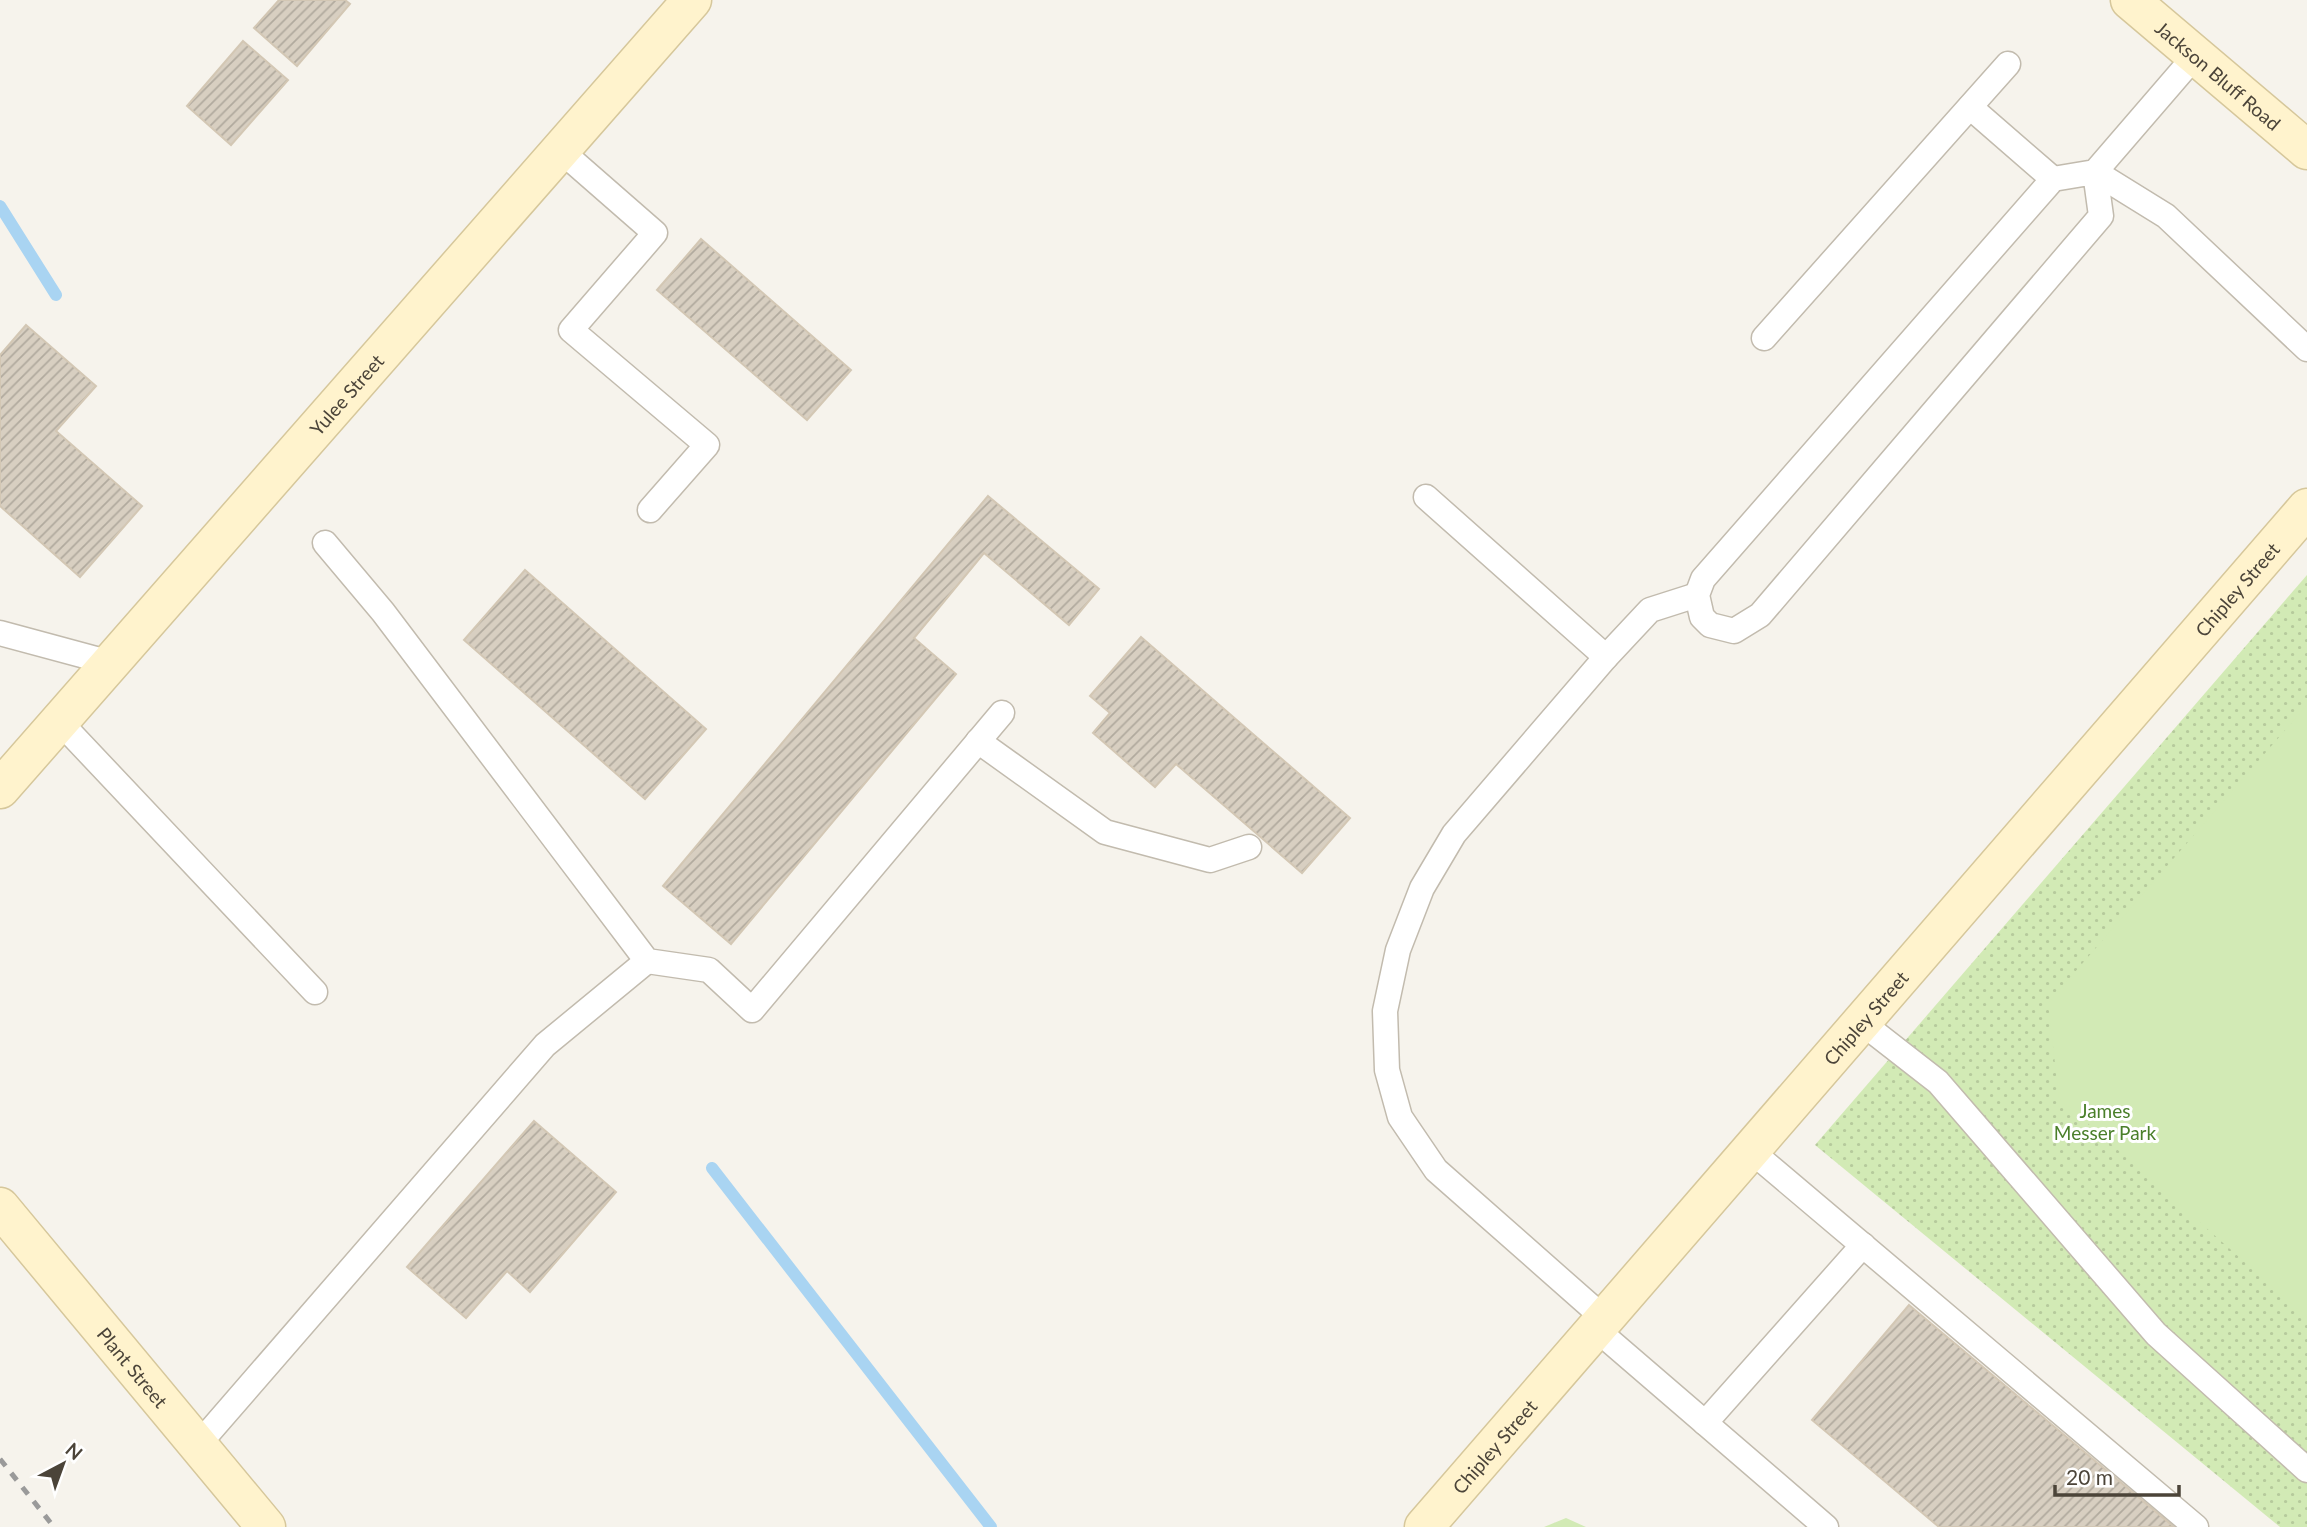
<svg xmlns="http://www.w3.org/2000/svg" width="2307" height="1527" viewBox="0 0 2307 1527" font-family="Lato,sans-serif">
	<defs>
		<pattern id="grass-dots" width="8" height="8" patternUnits="userSpaceOnUse" patternTransform="scale(1.75)"><rect width="8" height="8" fill="#d2eab5"/><path d="M2 2h.1M6 6h.1" fill="none" stroke="#b6ca9c" stroke-width="1.8" stroke-linecap="round"/></pattern>
		<pattern id="forest-crowns" width="20" height="18" patternUnits="userSpaceOnUse" patternTransform="scale(1.75)"><rect width="20" height="18" fill="#d2eab5"/><path d="M2 6a3 3 0 1 1 6 0M12 15a3 3 0 1 1 6 0" fill="none" stroke="#b6ca9c"/></pattern>
		<pattern id="building-hatch" width="6" height="6" patternUnits="userSpaceOnUse" patternTransform="scale(1.75)"><rect width="6" height="6" fill="#d8cfc1"/><path d="M-1 1l2-2M0 6l6-6M5 7l2-2" fill="none" stroke="#b1aa9e"/></pattern>
	</defs>
	<rect width="100%" height="100%" fill="#f6f3ec"/>
	<!-- grass -->
	<path fill="url(#grass-dots)" d="M2307,575V1527H2280L1815,1145Z"/>
	<!-- forest -->
	<path fill="url(#forest-crowns)" d="M1566,1518L1586,1527H1544Z"/>
	<!-- pitch -->
	<path fill="#d2eab5" d="M2307,705V1317L2059,1098L2048,1003Z"/>
	<g fill="none" stroke-linecap="round" stroke-linejoin="round">
		<!-- stream -->
		<g stroke="#a9d4f2" stroke-width="12">
			<path d="M0,206L56,295"/>
			<path d="M712,1168L991,1527"/>
		</g>
	</g>
	<!-- building -->
	<g fill="url(#building-hatch)" stroke="#d3c7b4" stroke-width="2">
		<path d="M279,0H345L350,4L297,66L254,28Z"/>
		<path d="M243,41L288,80L231,145L187,106Z"/>
		<path d="M701,239L851,370L807,420L657,290Z"/>
		<path d="M26,325L96,386L56,431L142,506L80,577L0,506V355Z"/>
		<path d="M988,496L1099,589L1069,625L984,553L914,638L956,674L731,944L663,886Z"/>
		<path d="M525,570L706,729L645,799L464,640Z"/>
		<path d="M1141,637L1350,818L1302,873L1176,764L1155,787L1093,733L1110,713L1090,696Z"/>
		<path d="M534,1121L616,1192L530,1292L507,1271L466,1318L407,1267Z"/>
		<path d="M1909,1305L2174,1527H1939L1812,1420Z"/>
	</g>
	<g fill="none" stroke-linecap="round" stroke-linejoin="round">
		<!-- lane casing -->
		<g stroke="#c2bbae" stroke-width="27">
			<g id="lane">
				<path d="M1970,107L2053,179"/>
				<path d="M560,150L655,233L571,330L707,445L650,510"/>
				<path d="M2095,172L2101,216L1760,615L1734,631L1710,625L1702,617L1697,595L1703,579L2053,179L2095,172L2195,56"/>
				<path d="M2095,172L2166,216L2307,349"/>
				<path d="M1764,338L2008,64"/>
				<path d="M1426,497L1606,657"/>
				<path d="M325,543L383,612L647,961L709,970L752,1010L1002,713"/>
				<path d="M0,633L111,663"/>
				<path d="M59,721L315,992"/>
				<path d="M978,741L1105,832L1210,860L1249,847"/>
				<path d="M1861,1022L1938,1082L2156,1334L2307,1470"/>
				<path d="M1750,1150L2196,1527"/>
				<path d="M1605,1319L1436,1170L1400,1117L1387,1070L1385,1011L1398,950L1422,888L1454,834L1606,657L1650,610L1697,595"/>
				<path d="M1596,1329L1826,1527"/>
				<path d="M1705,1423L1863,1245"/>
				<path d="M198,1445L545,1045L647,961"/>
			</g>
		</g>
		<!-- secondary casing -->
		<g stroke="#d6c79b" stroke-width="41">
			<g id="secondary">
				<path id="s1" d="M2130,0L2307,150"/>
				<path id="s2" d="M0,789L692,0"/>
				<path id="s3" d="M0,1207L266,1527"/>
				<path id="s4" d="M1424,1527L2307,508"/>
			</g>
		</g>
		<!-- lane -->
		<use href="#lane" stroke="#fff" stroke-width="24"/>
		<!-- secondary -->
		<use href="#secondary" stroke="#fff3cd" stroke-width="38"/>
		<!-- rail -->
		<path stroke="#9a9a9a" stroke-width="5" stroke-dasharray="9 9" stroke-linecap="butt" d="M0,1459L54,1527"/>
	</g>
	<g text-anchor="middle" dominant-baseline="central" stroke-width="6" stroke-linejoin="round" paint-order="stroke">
		<!-- street labels -->
		<g font-size="19" fill="#4b4439" stroke="#fff">
			<text stroke="none"><textPath href="#s1" startOffset="116">Jackson Bluff Road</textPath></text>
			<text stroke="none"><textPath href="#s2" startOffset="525">Yulee Street</textPath></text>
			<text stroke="none"><textPath href="#s4" startOffset="1241">Chipley Street</textPath></text>
			<text stroke="none"><textPath href="#s4" startOffset="674">Chipley Street</textPath></text>
			<text stroke="none"><textPath href="#s3" startOffset="208">Plant Street</textPath></text>
			<text stroke="none"><textPath href="#s4" startOffset="107">Chipley Street</textPath></text>
		</g>
		<!-- park labels -->
		<g font-size="19" fill="#4a7f2a" stroke="#fff">
			<text x="2105" y="1110">James<tspan x="2105" dy="22">Messer Park</tspan></text>
		</g>
	</g>
	<!-- north arrow -->
	<g transform="translate(63 1464) rotate(41)" stroke="#ffffff" stroke-width="5" paint-order="stroke">
	<path d="M0-5L12 26L0 18L-12 26Z" fill="#4b4439"/>
	<text y="-10" font-size="19" font-weight="bold" text-anchor="middle" fill="#4b4439">N</text>
	</g>
	<!-- scale -->
	<path d="M2055 1485v10h124v-10" fill="none" stroke="#4b4439" stroke-width="3.5"/>
	<text x="2066" y="1485" font-size="21" fill="#4b4439" stroke="#ffffff" stroke-width="5" paint-order="stroke">20 m</text>
</svg>
